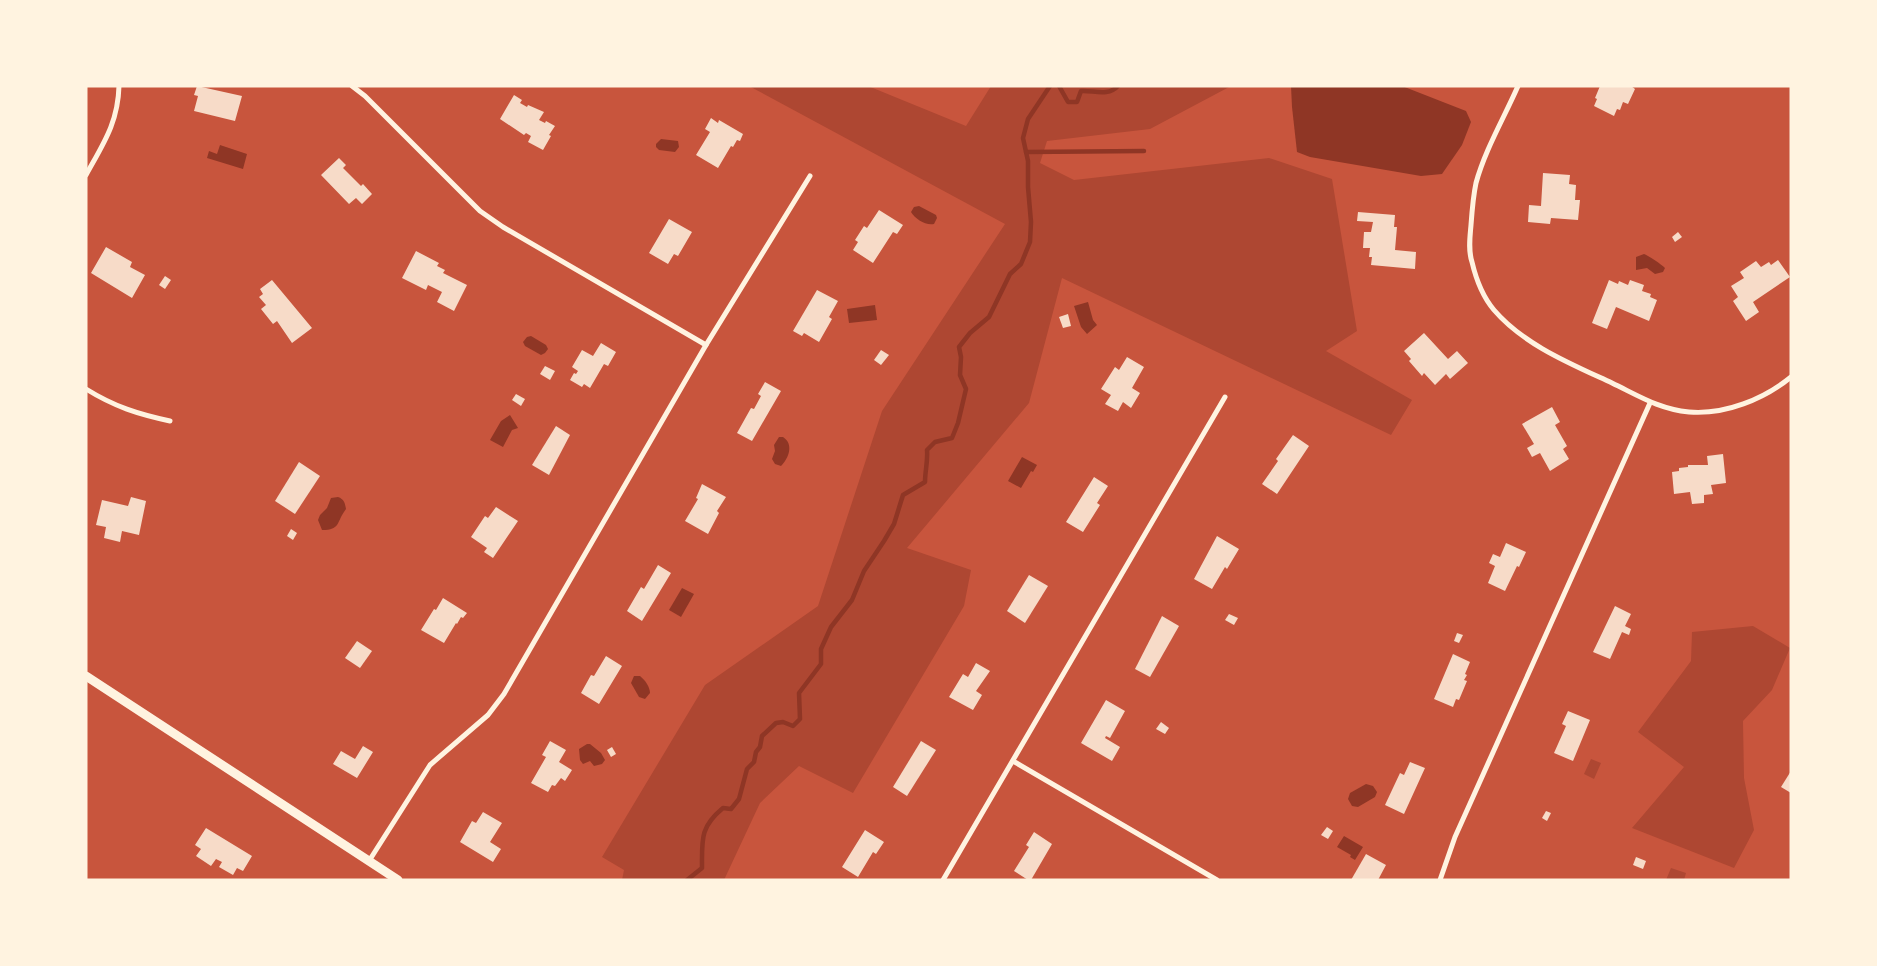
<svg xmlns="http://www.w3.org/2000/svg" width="1877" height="966" viewBox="0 0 1877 966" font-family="Lato,sans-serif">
	<rect width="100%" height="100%" fill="#c8553d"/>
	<!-- green -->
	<g fill="#ae4732">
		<path d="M749,86H868L966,126L991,86H1231L1150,129L1047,141L1040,163L1074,180L1269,158L1332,179L1357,331L1326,351L1412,400L1391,435L1062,278L1029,403L907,548L971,570L964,606L853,793L799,766L760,803L724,880H622L624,870L602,857L705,685L818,606L882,411L1005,224Z"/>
		<path d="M1753,626L1790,648L1772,690L1743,721L1744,778L1754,830L1734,868L1632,828L1684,767L1638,732L1691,661L1692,632Z"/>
		<path d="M1591,759L1601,763L1594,779L1584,774Z"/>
		<path d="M1671,868L1686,873L1684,880H1666Z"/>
	</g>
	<!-- water -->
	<g fill="#8f3625">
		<path d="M1291,86H1402L1466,111L1471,122L1462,145L1442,174L1421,176L1310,157L1297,152L1292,107Z"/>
		<path d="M661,139L678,141L679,147L675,152L659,150L656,147V144Z"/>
		<path d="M220,145L247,154L243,169L207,158L209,151L217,154Z"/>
		<path d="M919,206L936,215L937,218L934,224C926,226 915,219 911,212L914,207Z"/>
		<path d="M1644,254C1649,256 1661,264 1665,268L1663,272L1655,274L1647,268L1636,270V257Z"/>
		<path d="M1088,302L1093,320L1097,325L1087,334L1081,327L1074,306Z"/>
		<path d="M875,305L877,320L849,323L847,309Z"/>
		<path d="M531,336L546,345L548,349L545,353L541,355L525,346L523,342L527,337Z"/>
		<path d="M510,415L518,428L512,430L503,447L490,440L501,421Z"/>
		<path d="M779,437H783C794,444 789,458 781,466L775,464L772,459L775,451L774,445Z"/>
		<path d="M1022,457L1037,465L1033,472L1031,471L1021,488L1008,481Z"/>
		<path d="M338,497C344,499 345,503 346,509C336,522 341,530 322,530L318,520L320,515L327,508L331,498Z"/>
		<path d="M682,588L694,594L681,617L669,610Z"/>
		<path d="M634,676H640C645,680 650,687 650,693L645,699L639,697L631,683Z"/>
		<path d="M587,744H590L601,753L605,760L602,764L594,766L590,761L583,764L580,760L579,749Z"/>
		<path d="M1366,784L1373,786L1377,792L1375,797L1358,807L1352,806L1348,799L1350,793Z"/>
		<path d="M1344,836L1363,847L1355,860L1350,857L1351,855L1337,847Z"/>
	</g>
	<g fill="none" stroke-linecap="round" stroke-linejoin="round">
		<!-- stream -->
		<g stroke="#8f3625" stroke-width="4.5">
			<path d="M1059,86L1068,102H1077L1081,91C1093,90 1108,97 1118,86"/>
			<path d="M1026,152L1144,151"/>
			<path d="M687,880L702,868C702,839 700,827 723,808L731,809L739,799L747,769L754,762L756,752L760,747L762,736L776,723L783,722L793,726L800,719L799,693L821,664V649L831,627L852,600L864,571L884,541L894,524L903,495L925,482C925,471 928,461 927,450L935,442L952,438L958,423L966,389L960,375L961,357L959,347L970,333L989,317L1010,274L1021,264L1030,242L1031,222L1028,187V161L1023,138L1028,119L1050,86"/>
		</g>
	</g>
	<!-- building -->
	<g fill="#f7dbc8">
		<path d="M197,86L242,96L235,121L194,111L198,96L194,95Z"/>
		<path d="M1600,86H1631L1635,89L1628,104L1623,102L1620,110L1617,109L1614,116L1594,106L1597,99L1595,98Z"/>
		<path d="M514,95L522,100L520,103L527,107L528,105L544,112L539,120L545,123L546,121L555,126L549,135L551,136L543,150L528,142L531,136L526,133L524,135L500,119Z"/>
		<path d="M711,118L718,123L719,120L743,134L740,141L737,140L733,147L731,146L718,168L696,155L710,132L705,129Z"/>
		<path d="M339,158L346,165L343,168L361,186L363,184L372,194L362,204L356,198L349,204L321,175Z"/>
		<path d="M1543,173L1570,175L1569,184L1576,185L1575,200H1580L1578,220L1551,218L1550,224L1528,222L1529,205L1541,206Z"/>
		<path d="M879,210L903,225L897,234L893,232L873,263L853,250L858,242L855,240L864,226L867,228Z"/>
		<path d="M1358,212L1395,215L1394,227H1397L1395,250L1416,252L1415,269L1371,265L1372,257H1369L1370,248H1363L1364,232H1371L1373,222L1357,221Z"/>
		<path d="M669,219L692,232L678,256L674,254L668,264L649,253Z"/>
		<path d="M1678,232L1682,237L1675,242L1672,237Z"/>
		<path d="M106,247L132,262L130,267L145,275L132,298L91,273Z"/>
		<path d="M416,251L439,263L437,266L445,270L443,273L467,285L454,311L437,302L442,292L428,285L426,290L402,278Z"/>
		<path d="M1778,260L1790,277L1753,302L1759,312L1746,321L1733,301L1738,297L1731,286L1744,278L1740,272L1756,261L1761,267L1769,262L1771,265Z"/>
		<path d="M165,276L171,280L165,289L159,285Z"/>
		<path d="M272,280L312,328L292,343L277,321L273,324L261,309L266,305L259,297L263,294L260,289Z"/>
		<path d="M1609,280L1618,284L1619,281L1628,285L1630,280L1644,285L1642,291L1651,294L1650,297L1657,300L1649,321L1616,307L1607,329L1592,323Z"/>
		<path d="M817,290L838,301L829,317L832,319L819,342L804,333L802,336L793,331Z"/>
		<path d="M1068,314L1071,326L1063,328L1059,317Z"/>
		<path d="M1424,333L1448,359L1457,351L1468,363L1450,379L1446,374L1435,385L1424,373L1422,376L1409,361L1411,359L1404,351Z"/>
		<path d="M601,343L616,352L608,366L604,364L590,388L584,384L582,387L570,380L574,373L576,374L578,371L572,367L582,350L593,356Z"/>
		<path d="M881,350L889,355L881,365L874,360Z"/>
		<path d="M1127,357L1144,367L1132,388L1140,393L1131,408L1123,402L1118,411L1105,404L1111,395L1101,389L1115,367L1119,370Z"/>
		<path d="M545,366L555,371L550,380L540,374Z"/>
		<path d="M765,382L781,391L752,441L737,433L751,408L754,409L761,396L758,394Z"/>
		<path d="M516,394L525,399L521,406L512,400Z"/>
		<path d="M1552,407L1560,422L1555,425L1567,446L1563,449L1569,459L1550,471L1540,453L1532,457L1527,448L1534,444L1522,424Z"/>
		<path d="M556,426L570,435L549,475L532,465Z"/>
		<path d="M1293,435L1309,446L1277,494L1262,484L1278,461L1276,459Z"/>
		<path d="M1723,454L1726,483L1711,485L1713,494L1704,495V503L1692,504L1690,492L1674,494L1672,472L1679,471V468L1688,467V465H1708L1707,456Z"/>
		<path d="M299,462L320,476L295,514L275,501Z"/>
		<path d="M1094,477L1108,486L1097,503L1100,505L1083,532L1066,522Z"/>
		<path d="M702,484L726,497L717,511L719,513L708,534L685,521L698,499L696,498Z"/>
		<path d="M131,497L146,501L139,535L122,531L120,542L104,538L106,527L96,525L102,500L128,506Z"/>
		<path d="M496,507L518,521L493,558L484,552L487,548L471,537L485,516L488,518Z"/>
		<path d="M291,529L297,533L293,540L287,536Z"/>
		<path d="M1217,536L1239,549L1227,569L1225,567L1212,589L1194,579Z"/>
		<path d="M1506,543L1526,552L1519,567L1517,566L1505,591L1488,583L1495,566L1489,563L1493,554L1500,557Z"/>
		<path d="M658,565L671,573L642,621L627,611L641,587L644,589Z"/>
		<path d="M1029,575L1048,586L1025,623L1007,611Z"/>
		<path d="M443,598L467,613L463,618L461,617L457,624L456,623L444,643L421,630L434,609L436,610Z"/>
		<path d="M1615,606L1631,614L1625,626L1631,629L1629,635L1622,632L1610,659L1593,652Z"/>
		<path d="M1229,614L1238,618L1234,625L1225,620Z"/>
		<path d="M1162,616L1179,626L1150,677L1135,669Z"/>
		<path d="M1457,633L1463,635L1459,643L1454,641Z"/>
		<path d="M357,641L372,651L360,668L345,658Z"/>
		<path d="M1453,654L1470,662L1465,674L1467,675L1464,680L1467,681L1459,700L1456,699L1453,707L1434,699Z"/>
		<path d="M606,656L622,666L599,704L581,693L591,675L594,676Z"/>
		<path d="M976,663L990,671L976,691L982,695L973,710L949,697L963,674L968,677Z"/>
		<path d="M1106,700L1125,711L1110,738L1106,736L1105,738L1120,747L1112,761L1081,743Z"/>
		<path d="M1568,711L1590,720L1573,761L1554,753L1566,726L1562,724Z"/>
		<path d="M1161,722L1169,728L1165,734L1156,729Z"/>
		<path d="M550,741L566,750L559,762L572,770L565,781L561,778L555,786L552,785L548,792L531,783L546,757L542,755Z"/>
		<path d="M921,741L936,750L907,796L893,787Z"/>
		<path d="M363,746L373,752L357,778L333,764L341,751L355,759Z"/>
		<path d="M612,747L616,754L611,757L607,750Z"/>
		<path d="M1410,762L1425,768L1404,814L1385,805L1400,773L1404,775Z"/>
		<path d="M1791,771V793L1781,787Z"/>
		<path d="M1546,811L1551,813L1547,821L1542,818Z"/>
		<path d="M483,812L502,823L490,842L501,849L493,862L460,842L472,821L476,823Z"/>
		<path d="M1327,827L1333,831L1328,839L1321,835Z"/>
		<path d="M206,828L252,856L243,871L237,868L233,875L219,867L222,862L216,859L211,866L196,856L201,849L195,845Z"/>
		<path d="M865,830L884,842L876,854L873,852L858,877L842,867Z"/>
		<path d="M1034,832L1052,844L1031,880H1028L1014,871L1029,847L1026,845Z"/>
		<path d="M1366,854L1386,865L1378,880H1351Z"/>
		<path d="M1636,857L1646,861L1643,869L1633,865Z"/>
	</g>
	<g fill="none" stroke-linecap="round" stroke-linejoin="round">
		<!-- minor -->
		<g stroke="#fff3e0" stroke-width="5">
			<path d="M352,86L365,96L480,211L503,227L706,345"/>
			<path d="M1518,86C1504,118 1485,150 1476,183C1473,197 1472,211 1471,225C1470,237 1468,250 1472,262C1476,279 1483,297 1494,310C1524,345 1571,364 1612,383C1639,396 1659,409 1689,412C1725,415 1764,399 1791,377"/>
			<path d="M86,175C103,144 118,123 119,86"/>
			<path d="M86,389C115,407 138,414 170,421"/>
			<path d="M1013,761L1217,880"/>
			<path d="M369,861L430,765L488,715L504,694L706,345L810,176"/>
			<path d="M943,880L1225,397"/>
			<path d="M1440,880L1455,837L1650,403"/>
		</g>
		<!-- tertiary -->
		<path stroke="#fff3e0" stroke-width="9" d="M86,676L398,880"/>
	</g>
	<!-- border -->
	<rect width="1877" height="966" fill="none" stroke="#fff3e0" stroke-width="175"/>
</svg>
